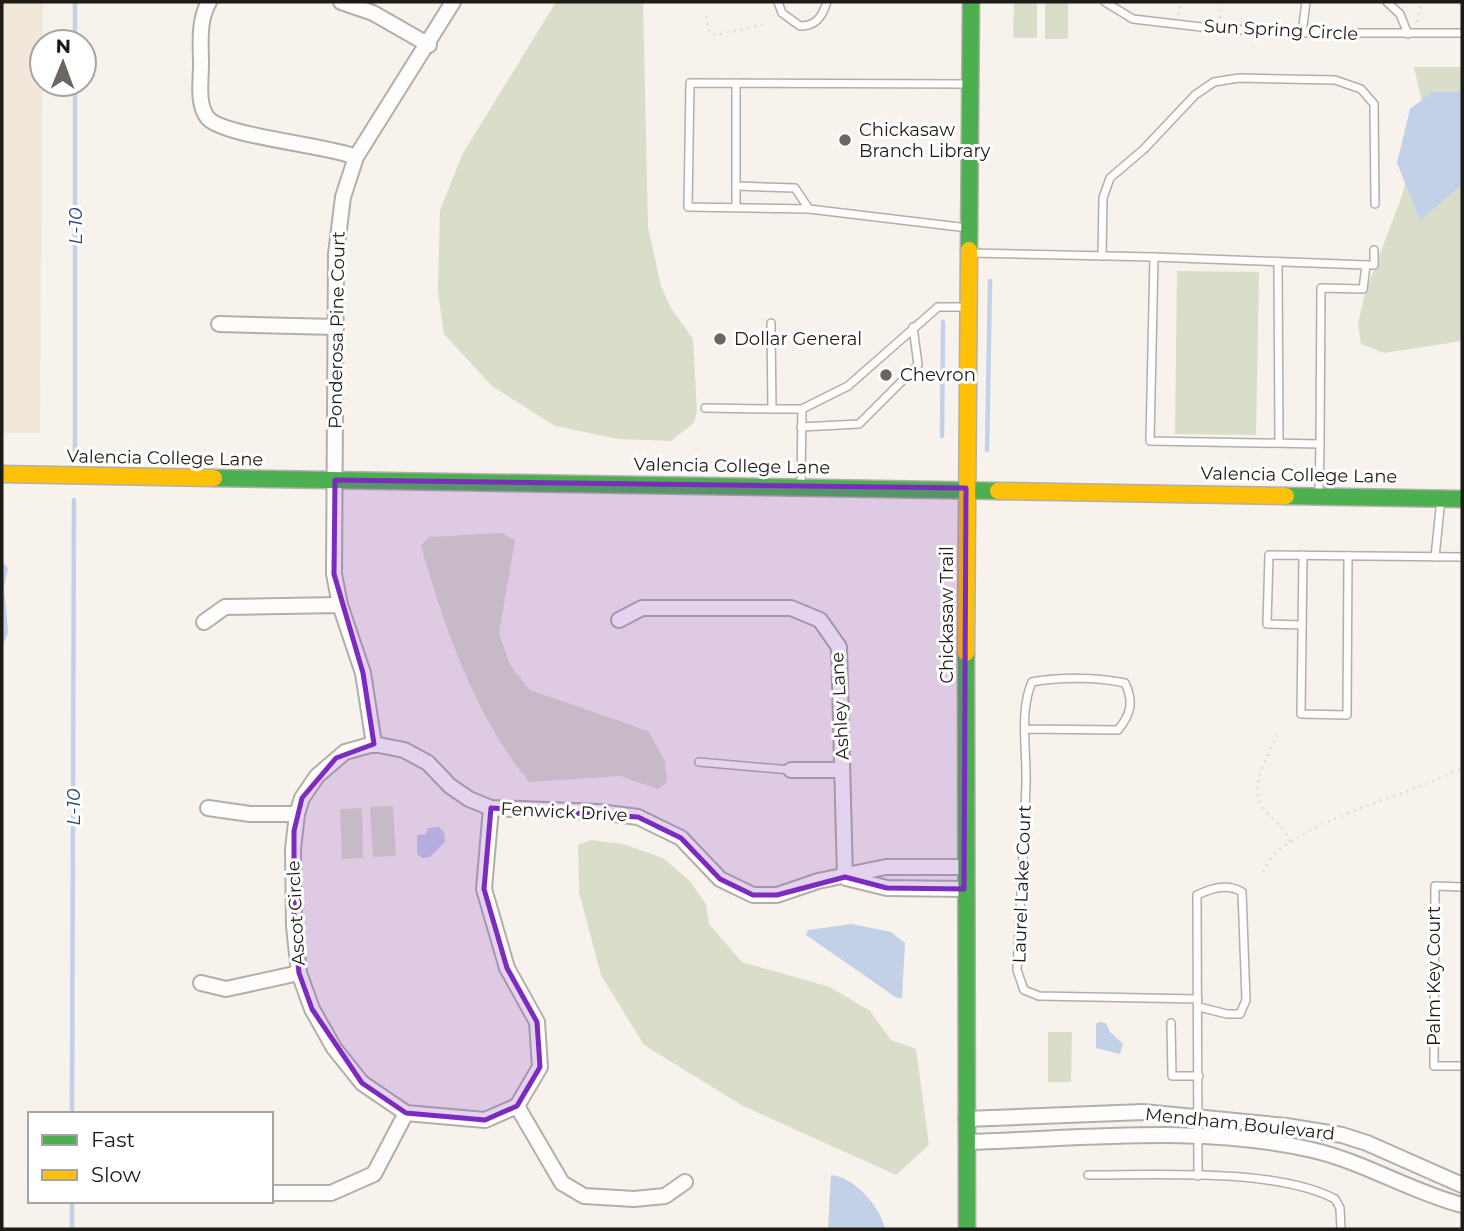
<svg xmlns="http://www.w3.org/2000/svg" width="1464" height="1231" viewBox="0 0 1464 1231" font-family="Montserrat,sans-serif">
	<rect width="100%" height="100%" fill="#f7f2ec"/>
	<!-- built -->
	<path fill="#f1e8db" d="M2,2H43L40,433H2Z"/>
	<!-- green -->
	<g fill="#daddca">
		<path d="M556,2H643L648,227L661,286L671,308L693,339L697,411L694,423L671,441L618,439L555,426L492,386L444,334L438,292L440,210L463,153Z"/>
		<path d="M1014,2H1037V38H1013Z"/>
		<rect x="1045" y="2" width="23" height="37"/>
		<path d="M1414,67H1462V341L1384,353L1361,344L1358,323L1365,293L1402,196L1424,111Z"/>
		<path d="M1177,271L1259,272L1256,435L1175,434Z"/>
		<path d="M502,533L515,540L499,633L510,665L530,690L648,731L665,761L667,782L658,789L620,776L529,782C474,714 445,629 421,546L429,537Z"/>
		<path d="M393,806L396,856L373,857L370,807Z"/>
		<path d="M362,808L363,858L342,859L340,809Z"/>
		<path d="M591,840L623,844L663,858L689,880L706,904L709,924L742,962L830,987L870,1011L891,1040L916,1049L929,1145L896,1175L743,1106L644,1045L601,975L579,892L578,845Z"/>
		<path d="M1048,1032H1072L1071,1082H1048Z"/>
	</g>
	<!-- water -->
	<g fill="#c2d0e8">
		<path d="M1432,92H1462V185L1420,220L1397,163L1410,109Z"/>
		<path d="M2,561L8,568L4,587L8,632L2,648Z"/>
		<path d="M439,827L444,832L445,842L430,857L422,858L417,854V835L426,834L428,828Z"/>
		<path d="M852,924L891,932L905,943L902,998H897L806,935L808,930Z"/>
		<path d="M1099,1022L1106,1023L1110,1032L1123,1044L1120,1054L1096,1048V1024Z"/>
		<path d="M831,1175C855,1177 880,1207 885,1229H828Z"/>
	</g>
	<g fill="none" stroke-linecap="round" stroke-linejoin="round">
		<!-- stream -->
		<g stroke="#c2d0e8" stroke-width="4.5">
			<path d="M75,42V2"/>
			<path d="M942,436L943,322"/>
			<path d="M987,450L990,281"/>
			<path d="M75,453V84"/>
			<path d="M72,1114L74,500"/>
			<path d="M72,1229V1201"/>
		</g>
		<!-- lane casing -->
		<g stroke="#b2afab" stroke-width="10">
			<g id="lane">
				<path d="M778,2L782,13L800,26C816,26 822,17 827,2"/>
				<path d="M1105,2L1133,19L1210,28L1302,33H1462"/>
				<path d="M1387,2L1400,14L1408,34"/>
				<path d="M1302,33L1306,2"/>
				<path d="M736,83V207"/>
				<path d="M736,186L795,188L809,209"/>
				<path d="M968,228L809,209L688,207L690,83L970,84"/>
				<path d="M971,253L1154,257L1150,441L1320,444L1319,494"/>
				<path d="M1102,256L1103,198L1110,178L1144,149L1195,95L1214,82L1239,78L1335,80L1361,89L1374,104L1375,204"/>
				<path d="M1154,257L1366,265L1363,289L1321,288L1320,444"/>
				<path d="M1278,262L1279,443"/>
				<path d="M1366,265H1374V250"/>
				<path d="M771,323L772,409H802"/>
				<path d="M705,408L772,409"/>
				<path d="M801,427L859,424L918,365L913,327"/>
				<path d="M801,486L802,409L848,386L938,307H966"/>
				<path d="M1303,555L1301,714L1347,715L1348,556"/>
				<path d="M1435,557L1441,499"/>
				<path d="M1302,625L1267,624L1269,555L1462,557"/>
				<path d="M1026,729L1118,730C1131,714 1134,702 1125,683C1097,677 1060,677 1032,682C1019,711 1027,751 1026,783C1024,845 1020,908 1017,970L1024,990L1039,996L1198,999"/>
				<path d="M699,762L791,770"/>
				<path d="M1462,887L1435,886L1434,1066H1462"/>
				<path d="M1171,1023L1172,1076H1199"/>
				<path d="M1088,1175C1155,1175 1277,1168 1335,1199L1340,1208L1341,1229"/>
				<path d="M1198,1176L1197,895C1212,888 1228,883 1242,892L1246,1000L1240,1014H1227L1199,1007"/>
			</g>
		</g>
		<!-- street casing -->
		<g stroke="#b2afab" stroke-width="18">
			<g id="street">
				<path d="M209,2C198,21 201,44 201,65C201,81 197,103 207,117C220,136 327,145 356,157"/>
				<path d="M341,2L373,13L429,45"/>
				<path d="M219,324L336,327"/>
				<path d="M619,620L642,608H791L820,620L839,647L845,877"/>
				<path d="M204,622L225,607L340,605"/>
				<path d="M374,744L363,673L340,605L334,574L336,254L343,197L356,157L453,2"/>
				<path d="M791,770H842"/>
				<path d="M208,808L250,814H297"/>
				<path d="M491,808L484,889L507,968L537,1022L540,1067L517,1106L485,1120L406,1113L362,1083L334,1048L312,1009L299,973L294,926L293,849L297,814L302,798L317,776L345,752L374,744L404,750L428,763L450,786L469,799L491,808L599,812L638,817L681,838L720,879L753,895H777L818,881L886,867H965"/>
				<path d="M846,878L887,888L964,889"/>
				<path d="M201,983L226,989L299,973"/>
				<path d="M517,1106L562,1183L584,1196L634,1199L665,1196L685,1182"/>
				<path d="M966,1119L1143,1112L1286,1126L1342,1135L1367,1143L1462,1185"/>
				<path d="M967,1142C1081,1139 1200,1124 1312,1150C1365,1162 1411,1192 1462,1205"/>
				<path d="M271,1193H331L374,1174L406,1113"/>
			</g>
		</g>
		<!-- fast casing -->
		<g stroke="#b2afab" stroke-width="19">
			<g id="fast">
				<path d="M969,250L971,2"/>
				<path d="M214,478L998,491"/>
				<path d="M1286,496L1462,499"/>
				<path d="M966,653L967,1229"/>
			</g>
		</g>
		<!-- slow casing -->
		<g stroke="#b2afab" stroke-width="19">
			<g id="slow">
				<path d="M2,474L214,478"/>
				<path d="M998,491L1286,496"/>
				<path d="M966,653L969,250"/>
			</g>
		</g>
		<!-- path -->
		<g stroke="#dedcda" stroke-width="2.5" stroke-dasharray="2 5" stroke-linecap="butt">
			<path d="M1178,15L1180,2"/>
			<path d="M706,16L710,33L716,35L765,24"/>
			<path d="M1220,18L1222,2"/>
			<path d="M1417,22L1422,2"/>
			<path d="M1461,24L1462,2"/>
			<path d="M1277,735C1267,760 1245,789 1267,813C1278,825 1283,826 1291,843"/>
			<path d="M1263,872C1267,865 1272,855 1279,850C1333,810 1403,798 1462,768"/>
		</g>
		<!-- lane -->
		<use href="#lane" stroke="#fefdfc" stroke-width="7"/>
		<!-- street -->
		<use href="#street" stroke="#fefdfc" stroke-width="14"/>
		<!-- fast -->
		<use href="#fast" stroke="#4caf50" stroke-width="16"/>
		<!-- slow -->
		<use href="#slow" stroke="#ffc107" stroke-width="16"/>
	</g>
	<!-- marked area -->
	<path fill="#7b2cbf" fill-opacity="0.2" stroke="#7b2cbf" stroke-width="5" stroke-linejoin="round" d="M335,480L966,488L964,889L887,888L845,877L777,895H753L720,879L681,838L638,817L491,808L484,889L507,968L537,1022L540,1067L517,1106L485,1120L406,1113L362,1083L312,1009L299,973L294,926V831L302,798L336,758L374,744L363,673L334,574Z"/>
	<!-- markers -->
	<g fill="#6a6662" stroke="#fff" stroke-width="2.5">
		<circle cx="845" cy="140" r="7"/>
		<circle cx="720" cy="339" r="7"/>
		<circle cx="886" cy="375" r="7"/>
	</g>
	<g text-anchor="middle" dominant-baseline="central" stroke-width="6" stroke-linejoin="round" paint-order="stroke">
		<!-- street labels -->
		<g font-size="18" fill="#1e1b17" stroke="#fff">
			<text transform="translate(1281 30) rotate(3)">Sun Spring Circle</text>
			<text transform="translate(337 330) rotate(-89)">Ponderosa Pine Court</text>
			<text transform="translate(165 458) rotate(1)">Valencia College Lane</text>
			<text transform="translate(732 466) rotate(1)">Valencia College Lane</text>
			<text transform="translate(1299 475) rotate(1)">Valencia College Lane</text>
			<text transform="translate(947 615) rotate(-90)">Chickasaw Trail</text>
			<text transform="translate(840 706) rotate(-93)">Ashley Lane</text>
			<text transform="translate(564 812) rotate(3)">Fenwick Drive</text>
			<text transform="translate(1022 884) rotate(-88)">Laurel Lake Court</text>
			<text transform="translate(296 913) rotate(-93)">Ascot Circle</text>
			<text transform="translate(1434 976) rotate(-90)">Palm Key Court</text>
			<text transform="translate(1240 1124) rotate(6)">Mendham Boulevard</text>
		</g>
		<!-- poi labels -->
		<g font-size="18" fill="#1e1b17" stroke="#fff" text-anchor="start">
			<text x="859" y="130">Chickasaw<tspan x="859" dy="21">Branch Library</tspan></text>
			<text x="734" y="339">Dollar General</text>
			<text x="900" y="375">Chevron</text>
		</g>
		<!-- water labels -->
		<g font-size="19" font-style="italic" fill="#2b4575" stroke="#fff">
			<text transform="translate(75 226) rotate(-90)">L-10</text>
			<text transform="translate(73 807) rotate(-90)">L-10</text>
		</g>
	</g>
	<!-- border -->
	<rect width="1464" height="1231" fill="none" stroke="#1e1b17" stroke-width="7"/>
	<!-- legend -->
	<rect x="28" y="1112" width="245" height="91" fill="#ffffff" stroke="#a5a4a2" stroke-width="2"/>
	<rect x="42" y="1135" width="35" height="10" fill="#4caf50" stroke="#a5a4a2" stroke-width="2"/>
	<text x="91" y="1147" font-size="21" fill="#1e1b17">Fast</text>
	<rect x="42" y="1170" width="35" height="10" fill="#ffc107" stroke="#a5a4a2" stroke-width="2"/>
	<text x="91" y="1182" font-size="21" fill="#1e1b17">Slow</text>
	<!-- north arrow -->
	<g transform="translate(63 63) rotate(1)"><circle r="33" fill="#ffffff" stroke="#a5a4a2" stroke-width="2"/>
	<path d="M0-5L12 26L0 18L-12 26Z" fill="#6a6662"/>
	<text y="-10" font-size="19" font-weight="bold" text-anchor="middle" fill="#1e1b17">N</text>
	</g>
</svg>
